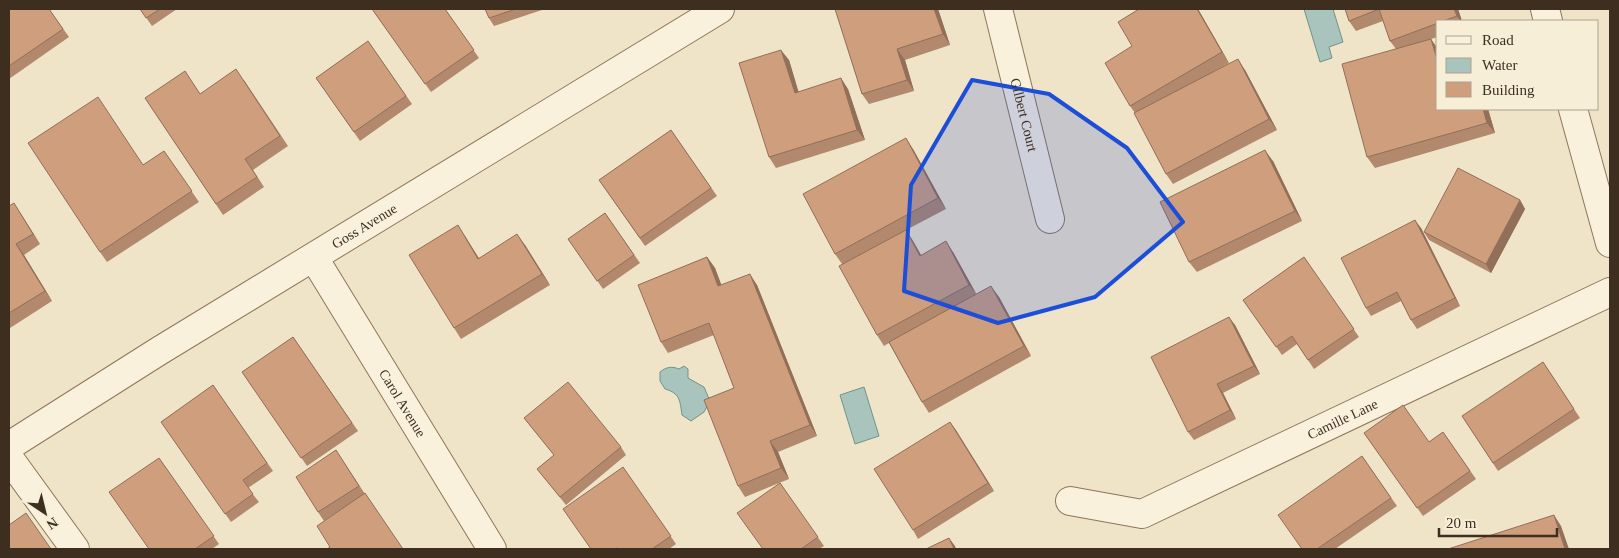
<svg xmlns="http://www.w3.org/2000/svg" width="1619" height="558" viewBox="0 0 1619 558" font-family="'Times New Roman',serif">
	<rect width="100%" height="100%" fill="#f0e4c8"/>
	<!-- water -->
	<g fill="#a9c4bc" stroke="#6f938a">
		<path d="M1304,9H1333L1343,42L1329,47L1332,58L1320,62Z"/>
		<path d="M684,366L688,369V378L704,387L710,401L704,412L691,421L682,415C680,401 680,393 665,389L660,381V372C666,367 672,366 679,369Z"/>
		<path d="M864,387L879,436L855,444L840,395Z"/>
	</g>
	<g fill="none" stroke-linecap="round" stroke-linejoin="round">
		<!-- minor casing -->
		<g stroke="#8d765c" stroke-width="30">
			<g id="minor">
				<path id="s1" d="M998,9L1050,219"/>
				<path d="M1545,9L1548,21"/>
				<path d="M1573,109L1610,243"/>
				<path id="s2" d="M314,258L492,549"/>
				<path d="M9,458L75,549"/>
				<path id="s3" d="M1070,501L1142,514L1610,292"/>
			</g>
		</g>
		<!-- tertiary casing -->
		<g stroke="#8d765c" stroke-width="30">
			<g id="tertiary">
				<path id="s4" d="M9,446L159,351L720,9"/>
			</g>
		</g>
		<!-- minor -->
		<use href="#minor" stroke="#faf1dc" stroke-width="28"/>
		<!-- tertiary -->
		<use href="#tertiary" stroke="#faf1dc" stroke-width="28"/>
	</g>
	<!-- wall -->
	<g fill="#b2896c">
		<path d="M9,9H49L69,37L9,79Z"/>
		<path d="M140,9H177L152,26Z"/>
		<path d="M372,9H445L479,58L431,92Z"/>
		<path d="M485,9H545L494,26L489,18Z"/>
		<path d="M835,9H938L950,45L905,60L914,91L869,104L862,94Z"/>
		<path d="M1198,9L1229,63L1213,72L1245,70L1277,130L1173,184L1166,174L1135,113L1130,106Z"/>
		<path d="M1345,9H1458L1462,21H1438V37L1431,39L1438,109H1488L1495,133L1375,168L1367,157L1396,49L1390,41L1383,21L1356,31L1349,21Z"/>
		<path d="M368,41L412,104L360,141L316,78Z"/>
		<path d="M789,60L798,92L848,89L865,140L776,168L769,157Z"/>
		<path d="M244,80L288,146L253,170L264,187L223,215L145,98L192,82L200,94Z"/>
		<path d="M671,130L717,196L645,246L599,180Z"/>
		<path d="M913,149L946,209L906,230L913,241L921,255L953,252L976,294L999,297L1031,356L929,413L922,402L889,343L884,346L877,335L842,264L835,254Z"/>
		<path d="M164,151L199,202L107,262L100,252L143,165Z"/>
		<path d="M1273,161L1302,221L1197,272L1189,262Z"/>
		<path d="M1520,200L1525,209L1491,273L1429,240L1424,232Z"/>
		<path d="M9,206L21,214L40,244L24,255L52,301L10,328L9,327Z"/>
		<path d="M605,213L640,263L603,289L568,239Z"/>
		<path d="M1421,228L1460,306L1417,329L1411,320L1401,301L1371,316L1366,308Z"/>
		<path d="M465,236L479,258L525,245L550,285L461,339L454,328Z"/>
		<path d="M707,257L715,268L721,285H757L817,436L778,452L789,479L745,497L738,486L734,388L714,335L668,353L661,342Z"/>
		<path d="M1304,257L1359,337L1314,369L1297,344L1282,355L1243,300Z"/>
		<path d="M1235,325L1260,374L1223,393L1236,419L1194,440L1188,432Z"/>
		<path d="M293,337L358,431L307,466L242,372Z"/>
		<path d="M1543,362L1580,418L1498,471L1462,416Z"/>
		<path d="M213,385L273,471L248,488L259,502L231,522L161,422Z"/>
		<path d="M524,418L621,447L626,455L566,505L537,469L554,455Z"/>
		<path d="M950,422L994,491L918,539L913,530Z"/>
		<path d="M1443,432L1476,479L1423,516L1364,433L1429,442Z"/>
		<path d="M336,450L365,494L330,547L342,509L324,521L318,512Z"/>
		<path d="M1362,456L1397,506L1335,549H1302Z"/>
		<path d="M159,458L219,544L212,549H149Z"/>
		<path d="M623,467L676,544L669,549H591Z"/>
		<path d="M780,483L824,546L819,549H763Z"/>
	</g>
	<!-- shaded-wall -->
	<g fill="#916f58">
		<path d="M934,9H938L950,45L943,34Z"/>
		<path d="M1197,9H1198L1229,63L1222,52Z"/>
		<path d="M1454,9H1458L1462,21H1460L1457,16Z"/>
		<path d="M1431,39L1438,49V63Z"/>
		<path d="M897,49L905,60L914,91L907,80Z"/>
		<path d="M781,50L789,60L802,103L795,93Z"/>
		<path d="M1238,59L1245,70L1277,130L1269,119Z"/>
		<path d="M841,78L848,89L865,140L857,130Z"/>
		<path d="M1483,109H1488L1495,133L1487,123Z"/>
		<path d="M906,138L913,149L946,209L938,198Z"/>
		<path d="M1265,150L1273,161L1302,221L1295,211Z"/>
		<path d="M1520,200L1525,209L1491,273L1486,264Z"/>
		<path d="M14,203L21,214L40,244L33,234Z"/>
		<path d="M1415,220L1421,228L1460,306L1455,298Z"/>
		<path d="M458,225L465,236L485,269L478,259Z"/>
		<path d="M906,230L913,241L927,266L920,256Z"/>
		<path d="M517,234L525,245L550,285L542,274Z"/>
		<path d="M946,241L953,252L977,295L969,285Z"/>
		<path d="M16,244L24,255L52,301L45,291Z"/>
		<path d="M707,257L715,268L726,297L718,286Z"/>
		<path d="M750,274L757,285L817,436L810,425Z"/>
		<path d="M991,286L999,297L1031,356L1024,346Z"/>
		<path d="M1229,317L1235,325L1260,374L1254,366Z"/>
		<path d="M1217,384L1223,393L1236,419L1230,410Z"/>
		<path d="M950,422L956,430L994,491L988,483Z"/>
		<path d="M770,441L778,452L789,479L781,468Z"/>
		<path d="M1554,515L1561,526L1569,549H1565Z"/>
		<path d="M949,538L955,546L956,549H954Z"/>
	</g>
	<!-- building -->
	<g fill="#cf9f7d" stroke="#916f58">
		<path d="M9,9H49L63,29L9,66Z"/>
		<path d="M140,9H160L146,18Z"/>
		<path d="M372,9H445L474,50L425,84Z"/>
		<path d="M485,9H516L489,18Z"/>
		<path d="M835,9H934L943,34L897,49L907,80L862,94Z"/>
		<path d="M1139,9H1197L1222,52L1130,106L1105,63L1132,46L1118,22Z"/>
		<path d="M1345,9H1454L1457,16L1443,21H1438V23L1390,41L1379,9L1349,21Z"/>
		<path d="M1431,39L1438,63V109H1483L1487,123L1367,157L1342,64Z"/>
		<path d="M368,41L406,96L354,132L316,78Z"/>
		<path d="M781,50L795,93L841,78L857,130L769,157L739,63Z"/>
		<path d="M1238,59L1269,119L1166,174L1134,113Z"/>
		<path d="M236,69L280,136L245,159L257,177L216,204L145,98L185,71L200,94Z"/>
		<path d="M98,97L143,165L164,151L192,191L100,252L28,143Z"/>
		<path d="M671,130L711,188L640,238L599,180Z"/>
		<path d="M906,138L938,198L835,254L803,194Z"/>
		<path d="M1265,150L1295,211L1189,262L1160,202Z"/>
		<path d="M1458,168L1520,200L1486,264L1424,232Z"/>
		<path d="M14,203L33,234L16,244L45,291L9,313V206Z"/>
		<path d="M605,213L634,255L597,281L568,239Z"/>
		<path d="M1415,220L1455,298L1411,320L1397,292L1366,308L1341,258Z"/>
		<path d="M458,225L478,259L517,234L542,274L454,328L409,255Z"/>
		<path d="M906,230L920,256L946,241L969,285L877,335L839,266Z"/>
		<path d="M707,257L718,286L750,274L810,425L770,441L781,468L738,486L704,400L734,388L709,323L661,342L638,285Z"/>
		<path d="M1304,257L1354,329L1308,360L1292,336L1276,347L1243,300Z"/>
		<path d="M991,286L1024,346L922,402L889,342Z"/>
		<path d="M1229,317L1254,366L1217,384L1230,410L1188,432L1151,357Z"/>
		<path d="M293,337L352,423L301,458L242,372Z"/>
		<path d="M1543,362L1574,409L1493,463L1462,416Z"/>
		<path d="M568,382L621,447L560,497L537,469L554,455L524,418Z"/>
		<path d="M213,385L267,463L243,480L253,494L225,514L161,422Z"/>
		<path d="M1403,405L1429,442L1443,432L1470,471L1417,508L1364,433Z"/>
		<path d="M950,422L988,483L913,530L874,469Z"/>
		<path d="M336,450L359,486L318,512L296,477Z"/>
		<path d="M1362,456L1391,498L1317,549H1302L1278,515Z"/>
		<path d="M159,458L214,536L195,549H149L109,492Z"/>
		<path d="M623,467L671,536L652,549H619L617,548L615,549H591L563,509Z"/>
		<path d="M780,483L818,537L801,549H763L737,513Z"/>
		<path d="M365,493L403,549H327L330,547L317,526Z"/>
		<path d="M26,513L51,549H9V525Z"/>
		<path d="M1554,515L1565,549H1448Z"/>
		<path d="M949,538L954,549H926Z"/>
	</g>
	<!-- marked area -->
	<path fill="#1d4ed8" fill-opacity="0.2" stroke="#1d4ed8" stroke-width="4" stroke-linejoin="round" d="M972,80L1049,94L1127,148L1183,222L1095,297L998,323L904,291L911,185Z"/>
	<g text-anchor="middle" dominant-baseline="central" stroke-width="4.5" stroke-linejoin="round" paint-order="stroke">
		<!-- street labels -->
		<g font-size="14" fill="#3d2e20" stroke="#f7eed8">
			<text stroke="none"><textPath href="#s1" startOffset="109">Gilbert Court</textPath></text>
			<text stroke="none"><textPath href="#s4" startOffset="418">Goss Avenue</textPath></text>
			<text stroke="none"><textPath href="#s2" startOffset="170">Carol Avenue</textPath></text>
			<text stroke="none"><textPath href="#s3" startOffset="295">Camille Lane</textPath></text>
		</g>
	</g>
	<!-- border -->
	<rect width="1619" height="558" fill="none" stroke="#3d2e20" stroke-width="20"/>
	<!-- legend -->
	<rect x="1436" y="20" width="162" height="90" fill="#f7eed8" stroke="#ada18e"/>
	<rect x="1446" y="36" width="25" height="8" fill="#faf1dc" stroke="#ada18e"/>
	<text x="1482" y="45" font-size="15" fill="#3d2e20">Road</text>
	<rect x="1446" y="58" width="25" height="15" fill="#a9c4bc" stroke="#ada18e"/>
	<text x="1482" y="70" font-size="15" fill="#3d2e20">Water</text>
	<rect x="1446" y="82" width="25" height="15" fill="#cf9f7d" stroke="#ada18e"/>
	<text x="1482" y="95" font-size="15" fill="#3d2e20">Building</text>
	<!-- north arrow -->
	<g transform="translate(45 513) rotate(145)" stroke="#f7eed8" stroke-width="4" paint-order="stroke">
	<path d="M0-4L9 19L0 12L-9 19Z" fill="#3d2e20"/>
	<text y="-8" font-size="14" font-weight="bold" text-anchor="middle" fill="#3d2e20">N</text>
	</g>
	<!-- scale -->
	<path d="M1439 528v8h118v-8" fill="none" stroke="#3d2e20" stroke-width="2.5"/>
	<text x="1446" y="528" font-size="15" fill="#3d2e20" stroke="#f7eed8" stroke-width="4" paint-order="stroke">20 m</text>
</svg>
